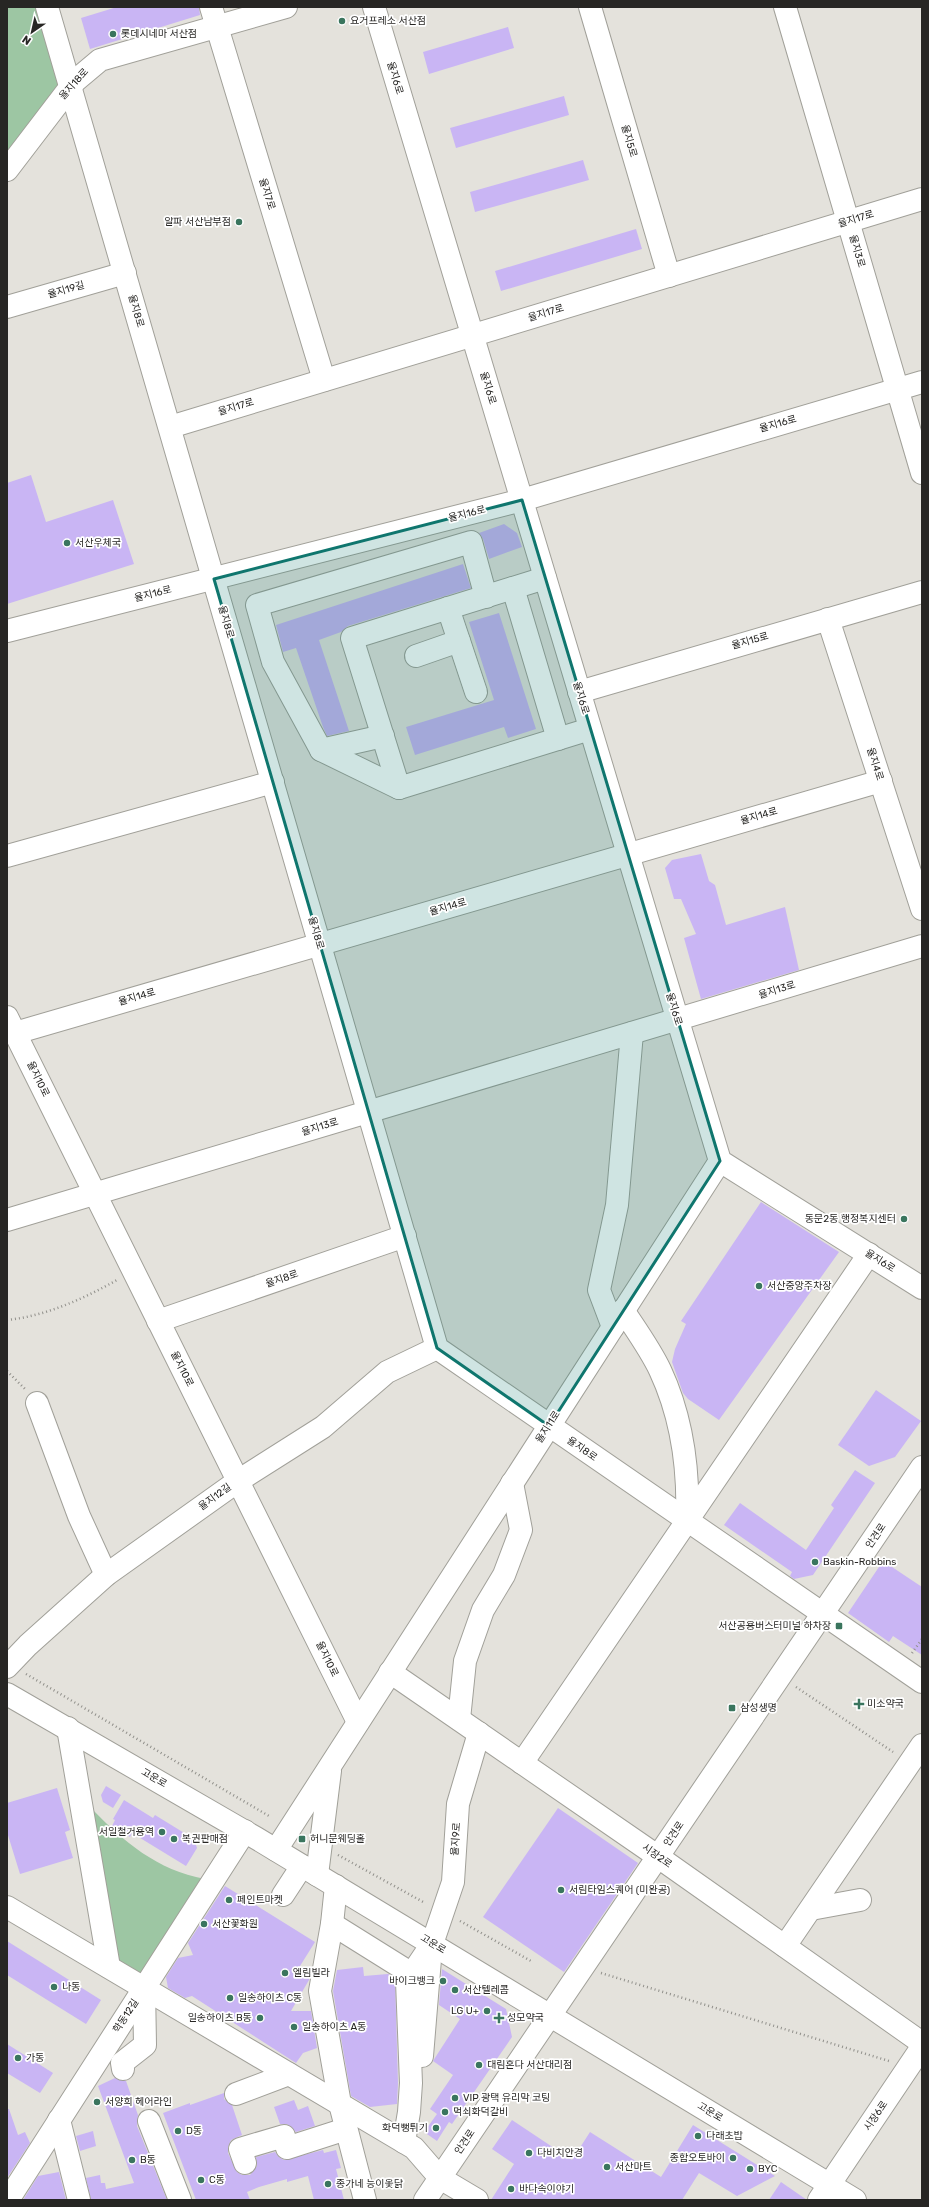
<svg xmlns="http://www.w3.org/2000/svg" width="929" height="2207" viewBox="0 0 929 2207" font-family="Rubik,'Noto Sans KR',sans-serif">
	<rect width="100%" height="100%" fill="#e4e2dc"/>
	<!-- green -->
	<g fill="#9dc6a3">
		<path d="M7,7H42L66,81L7,158Z"/>
		<path d="M91,1808C124,1842 157,1870 205,1879L144,1973L130,1972L118,1963Z"/>
	</g>
	<!-- building -->
	<g fill="#c9b5f4">
		<path d="M117,7H199L200,15L90,49L81,18Z"/>
		<path d="M508,27L514,48L429,74L423,52Z"/>
		<path d="M564,96L569,115L456,148L450,128Z"/>
		<path d="M583,160L589,180L475,212L470,192Z"/>
		<path d="M636,229L642,249L501,291L495,271Z"/>
		<path d="M31,475L46,522L113,500L134,564L7,604V483Z"/>
		<path d="M504,524L517,533L522,547L489,559L483,539L479,533Z"/>
		<path d="M463,564L471,588L348,626L341,632L319,640L349,731L327,736L323,727L296,648L283,652L276,625Z"/>
		<path d="M499,613L536,729L508,738L504,727L415,755L406,727L494,700L469,622Z"/>
		<path d="M701,854L709,881L715,885L726,925L785,907L799,970L701,999L684,938L696,934L681,899H674L665,868L672,860Z"/>
		<path d="M761,1202L839,1252L719,1420L688,1399L683,1393L672,1362L675,1349L686,1324L681,1321Z"/>
		<path d="M876,1390L921,1421L895,1457L869,1466L838,1445Z"/>
		<path d="M855,1470L875,1483L813,1575L794,1579L790,1576L792,1572L724,1525L740,1503L806,1550L834,1508L831,1505Z"/>
		<path d="M883,1561L922,1587V1655L893,1636L889,1642L848,1613Z"/>
		<path d="M106,1786L121,1795L113,1808L103,1802L101,1795Z"/>
		<path d="M57,1788L70,1830L65,1832L73,1858L20,1874L7,1832V1803Z"/>
		<path d="M124,1800L153,1818L155,1815L194,1839L197,1848L186,1866L132,1833L130,1837L112,1826L115,1820L113,1819Z"/>
		<path d="M558,1808L638,1863L564,1972L483,1917Z"/>
		<path d="M225,1886L315,1942L295,1974L311,1972L309,1980L291,2011H311L317,2048L303,2053L296,2063L192,1996L185,1998L168,1988L166,1977L178,1958L193,1955L188,1943Z"/>
		<path d="M7,1941L101,2000L86,2024L7,1975Z"/>
		<path d="M363,1967L364,1976L388,1974L395,1978L398,2083L397,2104L370,2107L351,2096L333,1991L337,1970Z"/>
		<path d="M442,1969L506,2009L512,2037L452,2124L449,2122L437,2141L424,2132L437,2114L430,2109L453,2075L433,2061L460,2019L439,2005Z"/>
		<path d="M7,2044L53,2073L40,2093L7,2073Z"/>
		<path d="M115,2078L126,2081L138,2115L137,2126L167,2200H91L86,2178L100,2175L101,2183H105L106,2189L134,2183L98,2086Z"/>
		<path d="M224,2093V2099L232,2105L242,2135L231,2140L228,2147V2153L237,2172L242,2175H250L257,2166L256,2157L275,2152L279,2157L284,2160L323,2150L324,2153L336,2150L341,2168L336,2169L344,2200H314L308,2176L287,2182V2179L259,2187L247,2192L250,2200H196L163,2113L190,2103V2105Z"/>
		<path d="M294,2100L298,2110L308,2106L315,2126L296,2132L287,2124H280L274,2107Z"/>
		<path d="M7,2109H9L18,2135L25,2132L30,2143L7,2178Z"/>
		<path d="M512,2120L572,2160L590,2132L661,2177L693,2125L775,2176L737,2196L699,2173L682,2200H491L514,2164L492,2149Z"/>
		<path d="M93,2131L96,2146L80,2151L76,2136Z"/>
		<path d="M59,2172L66,2200H23L38,2176Z"/>
		<path d="M781,2182L807,2200H769Z"/>
	</g>
	<g fill="none" stroke-linecap="round" stroke-linejoin="round">
		<!-- minor casing -->
		<g stroke="#a1a099" stroke-width="24">
			<g id="minor">
				<path d="M47,7L437,1348L922,1682"/>
				<path d="M211,7L324,380"/>
				<path d="M374,7L720,1161L922,1288"/>
				<path d="M590,7L669,276"/>
				<path d="M785,7L922,473"/>
				<path d="M7,170L75,81L100,60L286,7"/>
				<path d="M7,307L125,273"/>
				<path d="M170,427L922,199"/>
				<path d="M545,578L352,638L399,788L590,729"/>
				<path d="M513,588L558,739"/>
				<path d="M448,608L476,692"/>
				<path d="M828,619L922,909"/>
				<path d="M7,631L522,500L922,382"/>
				<path d="M416,656L459,641"/>
				<path d="M579,692L922,592"/>
				<path d="M321,750L383,736"/>
				<path d="M399,788L321,750L273,662L257,605L471,542L486,597"/>
				<path d="M7,856L273,782"/>
				<path d="M7,1017L358,1722"/>
				<path d="M15,1033L881,781"/>
				<path d="M7,1220L922,946"/>
				<path d="M623,1310C636,1330 650,1349 660,1370C682,1417 689,1470 687,1521"/>
				<path d="M158,1321L405,1236"/>
				<path d="M613,1327L599,1290L617,1205L632,1033"/>
				<path d="M37,1403L79,1516L106,1575"/>
				<path d="M7,1667L28,1645L106,1575L238,1481L323,1427L387,1372L437,1348"/>
				<path d="M390,1672L647,1849L922,2043"/>
				<path d="M7,1694L256,1838L855,2200"/>
				<path d="M459,1719L465,1661L483,1610L504,1575L521,1530L512,1483"/>
				<path d="M68,1728L109,1967"/>
				<path d="M522,1763L869,1254"/>
				<path d="M276,1850L720,1161"/>
				<path d="M317,1875L330,1771"/>
				<path d="M336,1886L332,1924L320,1991L340,2104L365,2200"/>
				<path d="M283,1895L302,1866"/>
				<path d="M7,1907L414,2148L440,2178L477,2200"/>
				<path d="M811,1909L860,1900"/>
				<path d="M332,1924L412,1974"/>
				<path d="M785,1946L922,1745"/>
				<path d="M422,2056L431,1947"/>
				<path d="M123,2069L122,2063L145,2045L144,1988"/>
				<path d="M236,2094L289,2074"/>
				<path d="M59,2120L79,2200"/>
				<path d="M149,2121L180,2200"/>
				<path d="M404,2142L409,2112L411,2083L407,1981L432,1944L453,1882L458,1804L479,1733"/>
				<path d="M245,2163L240,2149L284,2136L287,2148L346,2129"/>
				<path d="M8,2200L245,1831"/>
				<path d="M425,2200L922,1467"/>
				<path d="M819,2200L922,2047"/>
			</g>
		</g>
		<!-- path -->
		<g stroke="#91908b" stroke-width="2.5" stroke-dasharray="1 3" stroke-linecap="butt">
			<path d="M7,1320C46,1316 83,1299 117,1280"/>
			<path d="M7,1371L25,1389"/>
			<path d="M912,1653L922,1639"/>
			<path d="M26,1674L269,1816"/>
			<path d="M796,1687L893,1752"/>
			<path d="M338,1855L425,1903"/>
			<path d="M460,1921L531,1961"/>
			<path d="M601,1973L889,2061"/>
		</g>
		<!-- minor -->
		<use href="#minor" stroke="#fff" stroke-width="22"/>
	</g>
	<!-- marked area -->
	<path fill="#0f766e" fill-opacity="0.2" stroke="#0f766e" stroke-width="3" stroke-linejoin="round" d="M522,500L720,1161L549,1426L437,1348L214,579Z"/>
	<!-- markers -->
	<g fill="#3a755e" stroke="#fff" stroke-width="1.5">
		<circle cx="342" cy="21" r="4"/>
		<circle cx="113" cy="34" r="4"/>
		<circle cx="239" cy="222" r="4"/>
		<circle cx="67" cy="543" r="4"/>
		<circle cx="904" cy="1219" r="4"/>
		<circle cx="759" cy="1286" r="4"/>
		<circle cx="815" cy="1562" r="4"/>
		<rect x="835" y="1622" width="8" height="8" rx="2"/>
		<path d="M857 1698h4v4h4v4h-4v4h-4v-4h-4v-4h4z"/>
		<rect x="728" y="1704" width="8" height="8" rx="2"/>
		<circle cx="162" cy="1832" r="4"/>
		<circle cx="174" cy="1839" r="4"/>
		<rect x="298" y="1835" width="8" height="8" rx="2"/>
		<circle cx="561" cy="1890" r="4"/>
		<circle cx="229" cy="1900" r="4"/>
		<circle cx="204" cy="1924" r="4"/>
		<circle cx="285" cy="1973" r="4"/>
		<circle cx="443" cy="1981" r="4"/>
		<circle cx="54" cy="1987" r="4"/>
		<circle cx="455" cy="1990" r="4"/>
		<circle cx="230" cy="1998" r="4"/>
		<circle cx="487" cy="2011" r="4"/>
		<circle cx="260" cy="2018" r="4"/>
		<path d="M497 2012h4v4h4v4h-4v4h-4v-4h-4v-4h4z"/>
		<circle cx="294" cy="2027" r="4"/>
		<circle cx="18" cy="2058" r="4"/>
		<circle cx="479" cy="2065" r="4"/>
		<circle cx="455" cy="2098" r="4"/>
		<circle cx="97" cy="2102" r="4"/>
		<circle cx="445" cy="2112" r="4"/>
		<circle cx="436" cy="2128" r="4"/>
		<circle cx="178" cy="2131" r="4"/>
		<circle cx="698" cy="2136" r="4"/>
		<circle cx="529" cy="2153" r="4"/>
		<circle cx="733" cy="2158" r="4"/>
		<circle cx="132" cy="2160" r="4"/>
		<circle cx="607" cy="2167" r="4"/>
		<circle cx="750" cy="2169" r="4"/>
		<circle cx="201" cy="2180" r="4"/>
		<circle cx="328" cy="2184" r="4"/>
		<circle cx="511" cy="2189" r="4"/>
	</g>
	<g text-anchor="middle" dominant-baseline="central" stroke-width="3.5" stroke-linejoin="round" paint-order="stroke">
		<!-- poi labels -->
		<g font-size="10" fill="#272624" stroke="#fff" text-anchor="start">
			<text x="350" y="21">요거프레소 서산점</text>
			<text x="121" y="34">롯데시네마 서산점</text>
			<text x="231" y="222" text-anchor="end">알파 서산남부점</text>
			<text x="75" y="543">서산우체국</text>
			<text x="896" y="1219" text-anchor="end">동문2동 행정복지센터</text>
			<text x="767" y="1286">서산중앙주차장</text>
			<text x="823" y="1562">Baskin-Robbins</text>
			<text x="831" y="1626" text-anchor="end">서산공용버스터미널 하차장</text>
			<text x="867" y="1704">미소약국</text>
			<text x="740" y="1708">삼성생명</text>
			<text x="154" y="1832" text-anchor="end">서일철거용역</text>
			<text x="182" y="1839">복권판매점</text>
			<text x="310" y="1839">허니문웨딩홀</text>
			<text x="569" y="1890">서림타임스퀘어 (미완공)</text>
			<text x="237" y="1900">페인트마켓</text>
			<text x="212" y="1924">서산꽃화원</text>
			<text x="293" y="1973">엘림빌라</text>
			<text x="435" y="1981" text-anchor="end">바이크뱅크</text>
			<text x="62" y="1987">나동</text>
			<text x="463" y="1990">서산텔레콤</text>
			<text x="238" y="1998">일송하이츠 C동</text>
			<text x="479" y="2011" text-anchor="end">LG U+</text>
			<text x="252" y="2018" text-anchor="end">일송하이츠 B동</text>
			<text x="507" y="2018">성모약국</text>
			<text x="302" y="2027">일송하이츠 A동</text>
			<text x="26" y="2058">가동</text>
			<text x="487" y="2065">대림혼다 서산대리점</text>
			<text x="463" y="2098">VIP 광택 유리막 코팅</text>
			<text x="105" y="2102">서양희 헤어라인</text>
			<text x="453" y="2112">먹쇠화덕갈비</text>
			<text x="428" y="2128" text-anchor="end">화덕뻥튀기</text>
			<text x="186" y="2131">D동</text>
			<text x="706" y="2136">다래초밥</text>
			<text x="537" y="2153">다비치안경</text>
			<text x="725" y="2158" text-anchor="end">종합오토바이</text>
			<text x="140" y="2160">B동</text>
			<text x="615" y="2167">서산마트</text>
			<text x="758" y="2169">BYC</text>
			<text x="209" y="2180">C동</text>
			<text x="336" y="2184">종가네 능이옻닭</text>
			<text x="519" y="2189">바다속이야기</text>
		</g>
		<!-- street labels -->
		<g font-size="10" fill="#272624" stroke="#fff">
			<text transform="translate(395 78) rotate(73)">율지6로</text>
			<text transform="translate(74 84) rotate(-48)">율지18로</text>
			<text transform="translate(629 141) rotate(74)">율지5로</text>
			<text transform="translate(267 194) rotate(73)">율지7로</text>
			<text transform="translate(856 219) rotate(-17)">율지17로</text>
			<text transform="translate(857 251) rotate(74)">율지3로</text>
			<text transform="translate(66 290) rotate(-16)">율지19길</text>
			<text transform="translate(136 311) rotate(74)">율지8로</text>
			<text transform="translate(546 313) rotate(-17)">율지17로</text>
			<text transform="translate(488 388) rotate(73)">율지6로</text>
			<text transform="translate(236 407) rotate(-17)">율지17로</text>
			<text transform="translate(778 424) rotate(-16)">율지16로</text>
			<text transform="translate(467 514) rotate(-14)">율지16로</text>
			<text transform="translate(153 594) rotate(-14)">율지16로</text>
			<text transform="translate(226 622) rotate(74)">율지8로</text>
			<text transform="translate(750 641) rotate(-16)">율지15로</text>
			<text transform="translate(581 698) rotate(73)">율지6로</text>
			<text transform="translate(875 764) rotate(72)">율지4로</text>
			<text transform="translate(759 816) rotate(-16)">율지14로</text>
			<text transform="translate(448 907) rotate(-16)">율지14로</text>
			<text transform="translate(316 933) rotate(74)">율지8로</text>
			<text transform="translate(777 990) rotate(-17)">율지13로</text>
			<text transform="translate(137 997) rotate(-16)">율지14로</text>
			<text transform="translate(674 1009) rotate(73)">율지6로</text>
			<text transform="translate(38 1079) rotate(64)">율지10로</text>
			<text transform="translate(320 1127) rotate(-17)">율지13로</text>
			<text transform="translate(880 1261) rotate(32)">율지6로</text>
			<text transform="translate(282 1279) rotate(-19)">율지8로</text>
			<text transform="translate(182 1369) rotate(63)">율지10로</text>
			<text transform="translate(548 1427) rotate(-57)">율지11로</text>
			<text transform="translate(582 1449) rotate(35)">율지8로</text>
			<text transform="translate(215 1497) rotate(-36)">율지12길</text>
			<text transform="translate(876 1536) rotate(-56)">안견로</text>
			<text transform="translate(327 1659) rotate(64)">율지10로</text>
			<text transform="translate(154 1778) rotate(30)">고운로</text>
			<text transform="translate(674 1834) rotate(-56)">안견로</text>
			<text transform="translate(456 1839) rotate(-86)">율지9로</text>
			<text transform="translate(657 1856) rotate(35)">시장2로</text>
			<text transform="translate(433 1944) rotate(31)">고운로</text>
			<text transform="translate(126 2016) rotate(-57)">학동12길</text>
			<text transform="translate(710 2112) rotate(31)">고운로</text>
			<text transform="translate(876 2116) rotate(-56)">시장6로</text>
			<text transform="translate(465 2142) rotate(-56)">안견로</text>
		</g>
	</g>
	<!-- border -->
	<rect width="929" height="2207" fill="none" stroke="#272624" stroke-width="16"/>
	<!-- north arrow -->
	<g transform="translate(32 32) rotate(214)" stroke="#ffffff" stroke-width="3" paint-order="stroke">
	<path d="M0-3L7 15L0 10L-7 15Z" fill="#272624"/>
	<text y="-6" font-size="11" font-weight="bold" text-anchor="middle" fill="#272624">N</text>
	</g>
</svg>
